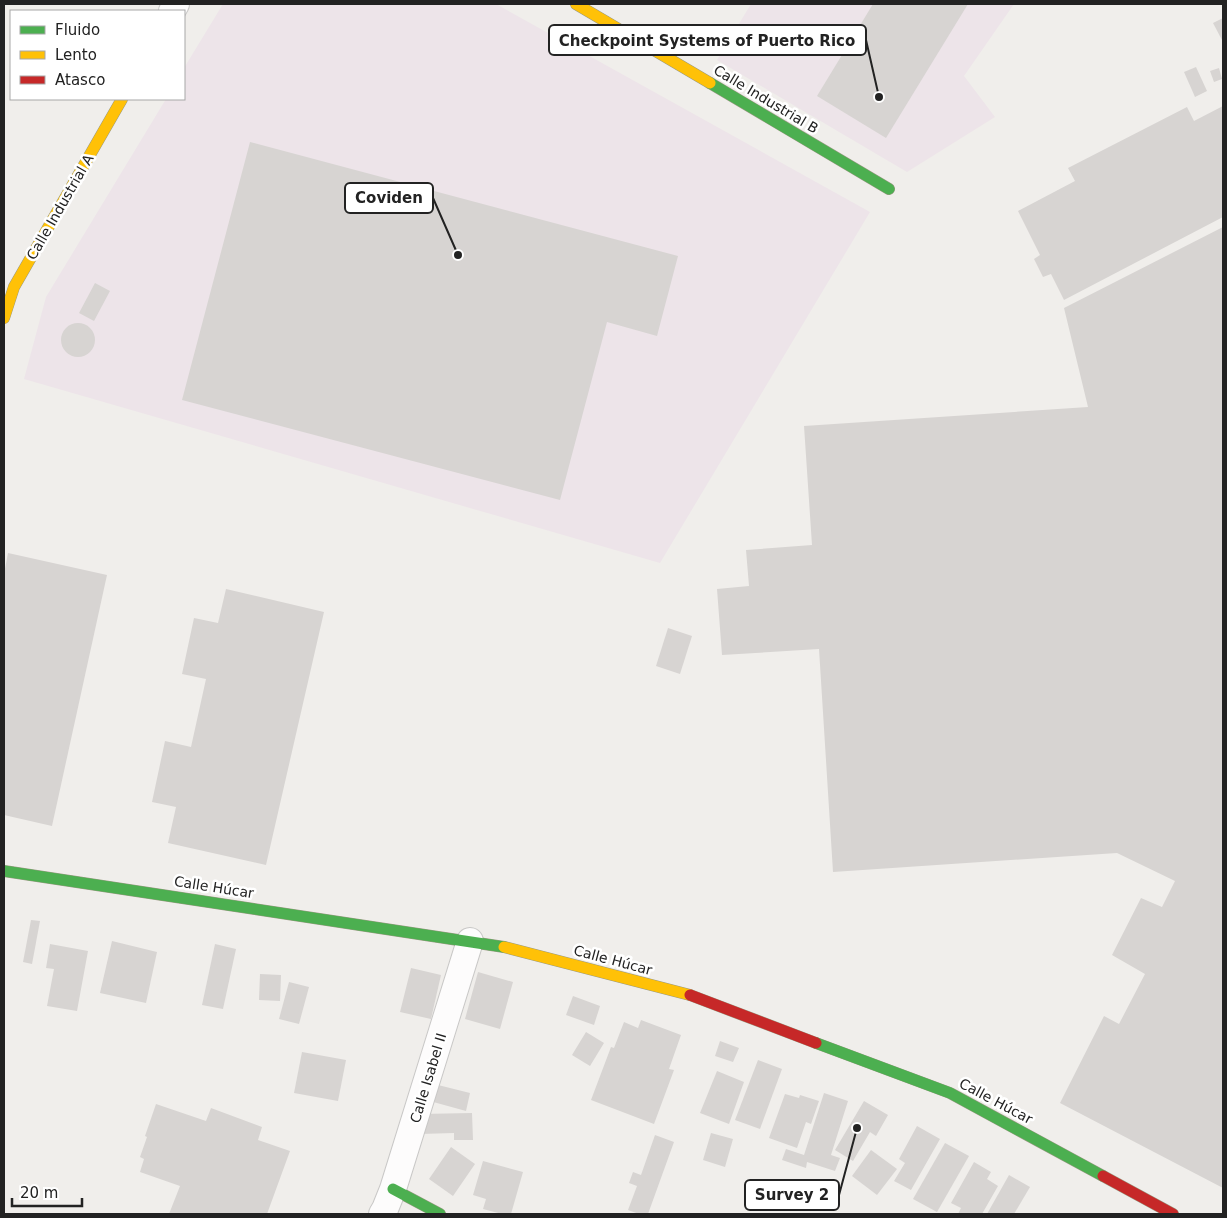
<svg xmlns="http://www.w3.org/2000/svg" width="1227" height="1218" viewBox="0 0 1227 1218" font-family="'DejaVu Sans',sans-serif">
	<rect width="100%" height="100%" fill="#f0eeeb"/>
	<!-- industrial -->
	<g fill="#ede4e9">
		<path d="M223,4H496L870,212L660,563L24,379L46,297L166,99H184V68Z"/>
		<path d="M751,4H1014L964,76L995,117L907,172L717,60Z"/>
	</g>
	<!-- building -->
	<g fill="#d7d4d2">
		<path d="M873,4H968L886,138L817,96Z"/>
		<path d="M1223,18V42L1213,23Z"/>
		<path d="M1196,67L1207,91L1195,97L1184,72Z"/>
		<path d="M1219,68L1222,79L1214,82L1210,71Z"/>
		<path d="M1223,106V217L1064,300L1051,274L1043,277L1034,259L1040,255L1018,211L1075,181L1068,168L1187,107L1194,121Z"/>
		<path d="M250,142L678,256L657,336L607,322L560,500L182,400Z"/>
		<path d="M1223,227V1188L1060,1103L1104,1016L1119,1024L1145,974L1112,955L1141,898L1162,907L1175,881L1117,853L833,872L819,649L722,655L717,589L749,586L746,550L812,545L804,426L1088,407L1064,308Z"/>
		<path d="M95,283L110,291L94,321L79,313Z"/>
		<circle cx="78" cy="340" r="17"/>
		<path d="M8,553L107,575L52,826L4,815V574Z"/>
		<path d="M226,589L324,612L266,865L168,843L176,807L152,802L165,741L191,747L206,679L182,674L194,618L218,623Z"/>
		<path d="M668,628L692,636L680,674L656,666Z"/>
		<path d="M31,920L40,921L32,964L23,962Z"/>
		<path d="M112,941L157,952L146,1003L100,993Z"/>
		<path d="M50,944L88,951L77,1011L47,1006L54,969L46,968Z"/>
		<path d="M215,944L236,949L223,1009L202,1005Z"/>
		<path d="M411,968L441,975L431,1019L400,1012Z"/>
		<path d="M478,972L513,982L500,1029L465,1019Z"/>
		<path d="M260,974L281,975L280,1001L259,1000Z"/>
		<path d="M289,982L309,987L299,1024L279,1019Z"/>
		<path d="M573,996L600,1006L594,1025L566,1015Z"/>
		<path d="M641,1020L681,1035L669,1069L674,1070L654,1124L591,1100L611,1047L614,1048L624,1022L638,1028Z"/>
		<path d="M586,1032L604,1043L590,1066L572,1055Z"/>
		<path d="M720,1041L739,1048L733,1062L715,1056Z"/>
		<path d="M302,1052L346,1060L338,1101L294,1093Z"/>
		<path d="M758,1060L782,1069L760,1129L735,1120Z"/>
		<path d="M717,1071L744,1082L729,1124L700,1113Z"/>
		<path d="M430,1083L470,1093L466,1111L426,1100Z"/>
		<path d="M824,1093L848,1101L831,1155L840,1158L835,1171L807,1162L806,1168L782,1160L786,1149L804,1155Z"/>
		<path d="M785,1094L799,1098L800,1095L819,1101L811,1124L806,1122L797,1148L769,1138Z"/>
		<path d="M864,1101L888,1115L876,1136L870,1132L853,1161L835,1150Z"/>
		<path d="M156,1104L206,1121L211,1108L262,1127L258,1140L290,1151L267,1214H169L180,1186L140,1172L144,1159L140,1157L147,1137L145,1136Z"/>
		<path d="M472,1113L473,1140H454V1133L420,1134V1114Z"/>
		<path d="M917,1126L940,1139L911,1190L894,1181L905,1163L899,1159Z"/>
		<path d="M711,1133L733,1139L725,1167L703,1160Z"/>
		<path d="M655,1135L674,1142L648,1214H639L628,1210L637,1186L629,1183L633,1172L641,1175Z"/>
		<path d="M945,1143L969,1156L937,1212L913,1199Z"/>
		<path d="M451,1147L475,1164L453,1196L429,1179Z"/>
		<path d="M871,1150L897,1169L877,1195L852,1176Z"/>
		<path d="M483,1161L523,1172L511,1214H502L483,1209L486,1199L473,1195Z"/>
		<path d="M974,1162L991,1172L987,1179L998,1186L982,1214H958L961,1208L951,1203Z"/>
		<path d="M1009,1175L1030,1187L1014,1214H987Z"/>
	</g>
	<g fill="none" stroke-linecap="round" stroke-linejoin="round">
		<!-- street casing -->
		<g stroke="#c9c8c7" stroke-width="28">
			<g id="street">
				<path d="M172,11L176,4"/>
				<path d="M382,1214L385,1209L393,1189L470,941"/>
			</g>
		</g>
		<!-- fast casing -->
		<g stroke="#999a82" stroke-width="12">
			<g id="fast">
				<path d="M710,83L889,189"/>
				<path d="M4,871L504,947"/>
				<path d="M816,1043L950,1093L1103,1176"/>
				<path d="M393,1189L440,1214"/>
			</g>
		</g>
		<!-- slow casing -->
		<g stroke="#999a82" stroke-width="12">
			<g id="slow">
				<path d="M576,4L710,83"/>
				<path d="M4,318L14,287L122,99"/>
				<path d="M504,947L690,995"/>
			</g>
		</g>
		<!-- jam casing -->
		<g stroke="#999a82" stroke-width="12">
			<g id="jam">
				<path d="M690,995L816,1043"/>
				<path d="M1103,1176L1173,1214"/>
			</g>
		</g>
		<!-- street -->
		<use href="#street" stroke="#fdfcfc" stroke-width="26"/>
		<!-- fast -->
		<use href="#fast" stroke="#4caf50" stroke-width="11"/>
		<!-- slow -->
		<use href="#slow" stroke="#ffc107" stroke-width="11"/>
		<!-- jam -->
		<use href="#jam" stroke="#c62828" stroke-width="11"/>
	</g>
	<g text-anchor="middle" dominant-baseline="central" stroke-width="5" stroke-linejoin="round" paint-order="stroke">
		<!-- street labels -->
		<g font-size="14" fill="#222" stroke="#fff">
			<text transform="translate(766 99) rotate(31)">Calle Industrial B</text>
			<text transform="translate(60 207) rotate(-60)">Calle Industrial A</text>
			<text transform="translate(214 887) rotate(9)">Calle Húcar</text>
			<text transform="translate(613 960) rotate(15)">Calle Húcar</text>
			<text transform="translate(428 1078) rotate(-73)">Calle Isabel II</text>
			<text transform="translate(996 1101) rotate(28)">Calle Húcar</text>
		</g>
	</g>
	<!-- callouts -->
	<path fill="none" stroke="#222" stroke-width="2" d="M879 97L866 40M458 255L433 198M857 1128L839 1195"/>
	<g fill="#222" stroke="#fff" stroke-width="2">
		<circle cx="879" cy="97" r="5"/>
		<circle cx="458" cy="255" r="5"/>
		<circle cx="857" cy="1128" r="5"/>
	</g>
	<g fill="#fff" stroke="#222" stroke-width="2">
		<rect x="549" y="25" width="317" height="30" rx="5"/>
		<rect x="345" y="183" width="88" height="30" rx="5"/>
		<rect x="745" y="1180" width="94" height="30" rx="5"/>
	</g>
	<g font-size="15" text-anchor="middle" font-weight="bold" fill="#222">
		<text x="707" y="46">Checkpoint Systems of Puerto Rico</text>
		<text x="389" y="203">Coviden</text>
		<text x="792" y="1200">Survey 2</text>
	</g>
	<!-- border -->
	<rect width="1227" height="1218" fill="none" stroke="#222222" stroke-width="10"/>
	<!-- legend -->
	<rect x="10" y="10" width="175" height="90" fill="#ffffff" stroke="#a7a7a7"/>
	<rect x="20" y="26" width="25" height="8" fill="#4caf50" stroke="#a7a7a7"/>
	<text x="55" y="35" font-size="15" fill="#222222">Fluido</text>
	<rect x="20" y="51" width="25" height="8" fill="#ffc107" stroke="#a7a7a7"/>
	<text x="55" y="60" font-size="15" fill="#222222">Lento</text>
	<rect x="20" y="76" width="25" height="8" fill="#c62828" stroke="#a7a7a7"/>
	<text x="55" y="85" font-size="15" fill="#222222">Atasco</text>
	<!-- scale -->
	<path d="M12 1198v8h70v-8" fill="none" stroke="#222222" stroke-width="2.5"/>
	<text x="20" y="1198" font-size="15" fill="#222222" stroke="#ffffff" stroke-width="4" paint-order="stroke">20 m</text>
</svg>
